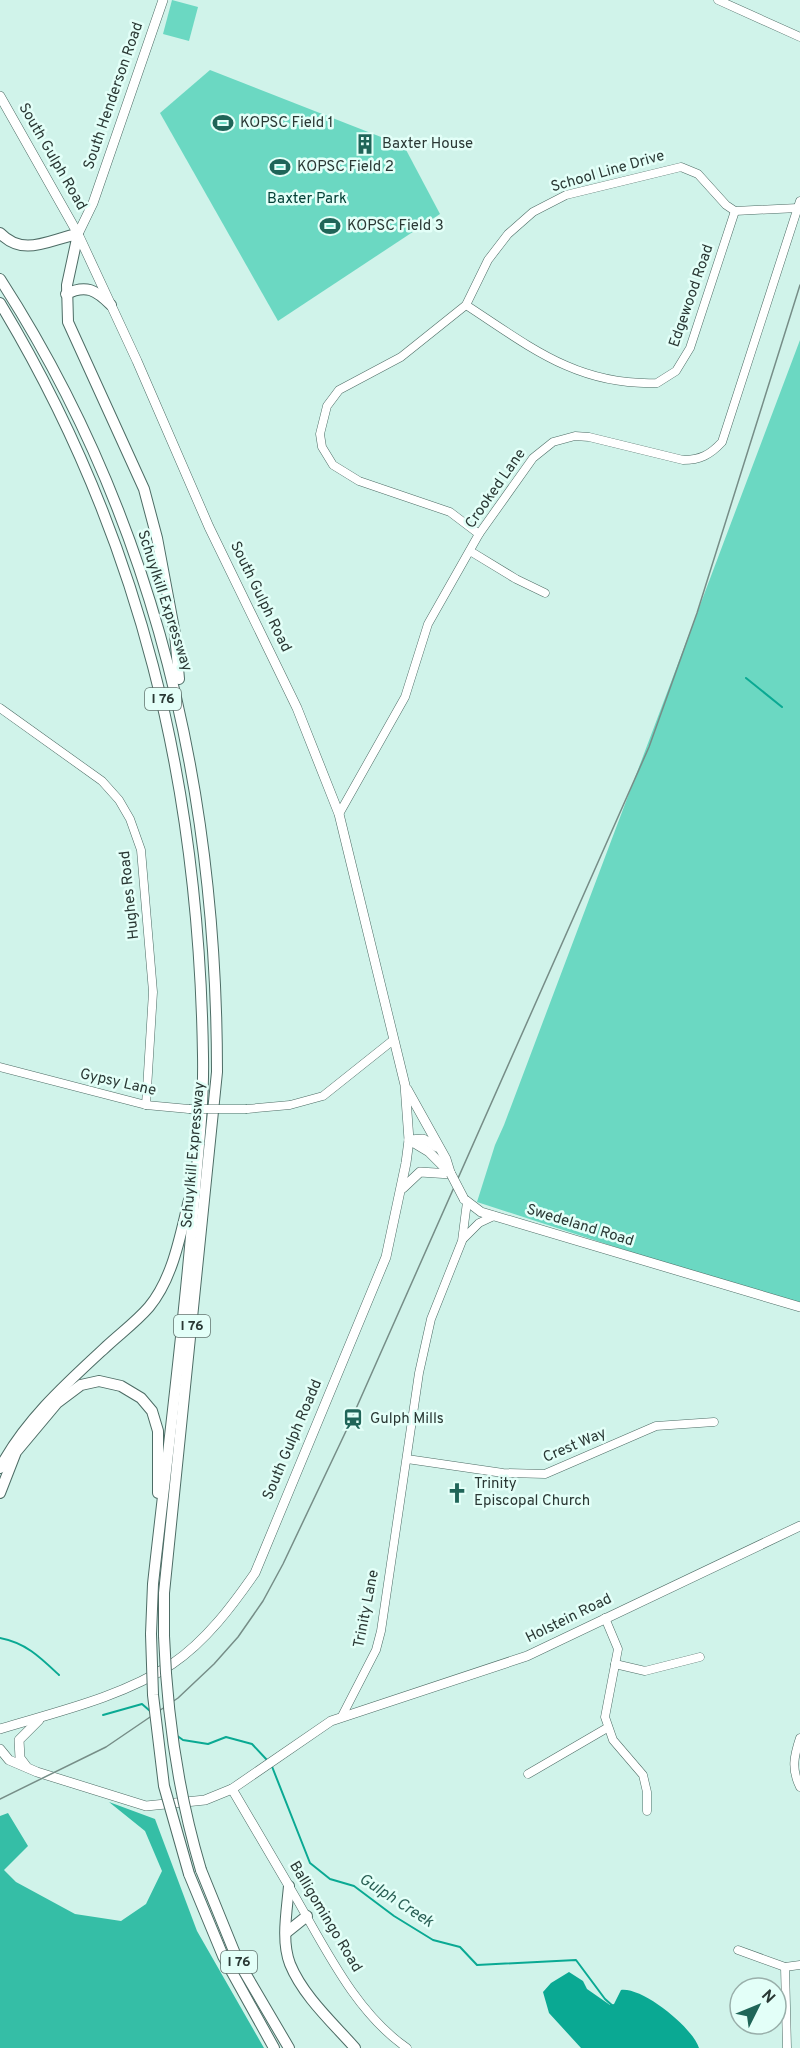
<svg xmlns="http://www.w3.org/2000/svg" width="800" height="2048" viewBox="0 0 800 2048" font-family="Overpass,sans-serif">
	<rect width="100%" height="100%" fill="#d0f3ea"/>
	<!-- green -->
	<g fill="#6bd8c2">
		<path d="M172,0L198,7L189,41L163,34Z"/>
		<path d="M210,70L404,146L440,214L278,321L160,113Z"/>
		<path d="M800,340V1307L477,1202L495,1145L504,1125Z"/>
	</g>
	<!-- forest -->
	<path fill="#35bea6" d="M109,1802L155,1819L197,1931L264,2048H0V1816L8,1813L28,1846L4,1870L16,1882L75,1914L121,1921L146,1904L162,1871L145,1831Z"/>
	<!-- water -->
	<path fill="#0aa993" d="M569,1972L583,1981L587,1989L610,2005L614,2004L621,1990C643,1987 693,2028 699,2048H581L549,2013L543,1992L551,1983Z"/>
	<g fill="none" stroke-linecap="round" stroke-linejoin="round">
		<!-- stream -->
		<g stroke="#0aa993" stroke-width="2">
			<path d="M746,678L782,707"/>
			<path d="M0,1638C26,1643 40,1657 59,1675"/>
			<path d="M103,1715L142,1704L150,1711"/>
			<path d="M176,1735L183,1740L208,1744L226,1737L252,1744L267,1760"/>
			<path d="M271,1764L310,1863L330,1879L354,1886L394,1916L433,1940L460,1947L477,1965L576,1960L605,1999L614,2007"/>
		</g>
		<!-- minor casing -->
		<g stroke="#4d6c65" stroke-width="9">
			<g id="minor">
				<path d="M718,0L800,37"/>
				<path d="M466,305C529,346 577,386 657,383L676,371L690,348L735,211"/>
				<path d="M479,534L450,512L359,481L333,465L322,447L320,434L327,406L339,390L401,357L466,305L488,260L508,234L533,212L566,195L681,167L698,174L726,205L735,211L798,208"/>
				<path d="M470,551L516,579L545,593"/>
				<path d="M0,708L102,781L119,800L130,819L141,850L153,992L146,1105"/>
				<path d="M339,814L405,697L428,624L479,534L533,458L553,442L575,436L589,437L683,460C700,460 710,455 722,442L800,201"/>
				<path d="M0,1067L146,1105L189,1109"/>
				<path d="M247,1109L290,1105L323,1096L392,1041"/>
				<path d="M463,1239L479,1223L494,1216"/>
				<path d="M407,1459L503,1473L545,1474L656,1426L714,1422"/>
				<path d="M605,1618L618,1649L605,1717L613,1740L643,1775L647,1792V1811"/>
				<path d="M615,1664L645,1671L700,1657"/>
				<path d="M342,1716L376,1650L381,1631L419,1373L431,1319L462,1241L467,1202"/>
				<path d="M800,1738C794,1756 791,1769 800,1787"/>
				<path d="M528,1774L607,1728"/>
				<path d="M289,1886C322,1941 353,2011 407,2048"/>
				<path d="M738,1950L785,1967L800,1965"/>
				<path d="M785,1967L787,2048"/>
			</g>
		</g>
		<!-- major casing -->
		<g stroke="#4d6c65" stroke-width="10">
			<g id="major">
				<path d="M0,96L78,234L137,361L209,527L297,708L339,814L405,1085L409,1140L406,1163L386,1257L255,1573C232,1606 206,1641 172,1664C122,1697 56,1712 0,1729"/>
				<path d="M78,234L93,203L163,0"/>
				<path d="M407,1089L446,1159L450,1172"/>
				<path d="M409,1140L429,1152L449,1172"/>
				<path d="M409,1140L423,1139L437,1147"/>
				<path d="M403,1188L420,1172L451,1174"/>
				<path d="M464,1199L481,1212L800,1307"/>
				<path d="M0,1749L9,1760L37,1772L146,1806L205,1800L232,1789L331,1721L527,1656L800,1526"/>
				<path d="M26,1766L20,1758L19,1740L39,1720"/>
				<path d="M232,1789L289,1886"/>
			</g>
		</g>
		<!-- highway casing -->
		<g stroke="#4d6c65" stroke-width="12">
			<g id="highway">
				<path d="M0,233C24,258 50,239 78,234L67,285L68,322L144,489L157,538L175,634L179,679"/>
				<path d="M0,279C155,519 217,788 217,1072L164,1593V1636"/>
				<path d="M66,294C86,284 96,290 111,305"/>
				<path d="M0,303C141,537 199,785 203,1056C204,1104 198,1153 194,1201C184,1329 167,1457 153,1584L151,1634"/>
				<path d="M0,1468C26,1419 68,1382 108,1345C121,1333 137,1321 149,1307C173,1278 180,1236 189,1200"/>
				<path d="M0,1493L16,1452L57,1403L81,1385L99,1381L121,1386L141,1398L152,1411L158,1431V1493"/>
				<path d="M201,1870L238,1961L289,2048"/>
				<path d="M189,1874L223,1956L274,2048"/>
				<path d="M289,1886C287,1910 281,1941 290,1964C303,1996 333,2023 355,2048"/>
				<path d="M287,1932L307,1916"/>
			</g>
		</g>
		<!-- minor -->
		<use href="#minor" stroke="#fff" stroke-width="8"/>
		<!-- major -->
		<use href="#major" stroke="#fff" stroke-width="9"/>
		<!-- highway -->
		<use href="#highway" stroke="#fff" stroke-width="10"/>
		<!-- tram -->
		<path stroke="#768d87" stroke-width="1.5" d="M0,1799L106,1747L178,1698L214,1664L238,1637L263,1601L283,1564L347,1429L649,747L697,613L800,285"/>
		<!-- minor-bridge casing -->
		<g stroke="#4d6c65" stroke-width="9" stroke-linecap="butt">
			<path id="minor-bridge" d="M189,1109H247"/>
		</g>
		<!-- major-bridge casing -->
		<g stroke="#4d6c65" stroke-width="10" stroke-linecap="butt">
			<path id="major-bridge" d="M451,1174L464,1199"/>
		</g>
		<!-- highway-bridge casing -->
		<g stroke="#4d6c65" stroke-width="12" stroke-linecap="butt">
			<g id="highway-bridge">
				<path d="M151,1634L153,1695L164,1786L189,1874"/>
				<path d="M164,1636C167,1717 178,1793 201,1870"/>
			</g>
		</g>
		<!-- minor-bridge -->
		<use href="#minor-bridge" stroke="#fff" stroke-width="8"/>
		<!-- major-bridge -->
		<use href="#major-bridge" stroke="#fff" stroke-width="9"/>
		<!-- highway-bridge -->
		<use href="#highway-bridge" stroke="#fff" stroke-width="10"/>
	</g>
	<!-- icons -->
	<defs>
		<g id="stadium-bare" transform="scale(1.62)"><path d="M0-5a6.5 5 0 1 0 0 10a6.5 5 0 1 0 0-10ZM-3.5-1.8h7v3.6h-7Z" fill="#1f6558" stroke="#e3fff8" stroke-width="2.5" paint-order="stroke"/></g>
		<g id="building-bare" transform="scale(1.62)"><path d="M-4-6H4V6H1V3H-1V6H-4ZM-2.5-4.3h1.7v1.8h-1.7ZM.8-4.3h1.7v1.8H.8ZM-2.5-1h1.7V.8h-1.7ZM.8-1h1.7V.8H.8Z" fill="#1f6558" stroke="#e3fff8" stroke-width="2.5" paint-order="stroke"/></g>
		<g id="station-bare" transform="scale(1.62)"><path d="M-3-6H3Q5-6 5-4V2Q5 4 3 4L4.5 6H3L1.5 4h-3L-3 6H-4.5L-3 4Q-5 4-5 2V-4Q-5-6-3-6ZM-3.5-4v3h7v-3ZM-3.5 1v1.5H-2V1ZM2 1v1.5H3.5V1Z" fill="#1f6558" stroke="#e3fff8" stroke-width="2.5" paint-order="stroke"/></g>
		<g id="church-bare" transform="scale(1.62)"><path d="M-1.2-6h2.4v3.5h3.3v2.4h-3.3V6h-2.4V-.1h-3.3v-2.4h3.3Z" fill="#1f6558" stroke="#e3fff8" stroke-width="2.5" paint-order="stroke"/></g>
	</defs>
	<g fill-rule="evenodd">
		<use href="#stadium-bare" x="223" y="123"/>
		<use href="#building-bare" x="365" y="144"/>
		<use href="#stadium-bare" x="280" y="167"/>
		<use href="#stadium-bare" x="330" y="226"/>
		<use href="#station-bare" x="353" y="1419"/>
		<use href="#church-bare" x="457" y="1493"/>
	</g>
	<g text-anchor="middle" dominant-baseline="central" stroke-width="5" stroke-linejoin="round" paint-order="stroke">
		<!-- shield labels -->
		<g fill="#e3fff8" stroke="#62746f" stroke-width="1.5">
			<rect x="145" y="688" width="36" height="22" rx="4.5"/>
			<rect x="174" y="1315" width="36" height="22" rx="4.5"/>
			<rect x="221" y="1951" width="36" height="22" rx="4.5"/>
		</g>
		<g font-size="14" font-weight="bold" fill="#2a3834">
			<text x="163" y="699">I 76</text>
			<text x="192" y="1326">I 76</text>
			<text x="239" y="1962">I 76</text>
		</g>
		<!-- street labels -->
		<g font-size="15" fill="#2a3834" stroke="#e3fff8">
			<text transform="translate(114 96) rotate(-71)">South Henderson Road</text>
			<text transform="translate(52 157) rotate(60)">South Gulph Road</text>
			<text transform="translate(608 172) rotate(-16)">School Line Drive</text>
			<text transform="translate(692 296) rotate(-71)">Edgewood Road</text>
			<text transform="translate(496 489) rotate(-55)">Crooked Lane</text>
			<text transform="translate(260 597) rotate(64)">South Gulph Road</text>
			<text transform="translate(164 601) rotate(72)">Schuylkill Expressway</text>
			<text transform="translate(130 895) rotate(-96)">Hughes Road</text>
			<text transform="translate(118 1083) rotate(13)">Gypsy Lane</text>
			<text transform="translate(194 1155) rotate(-85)">Schuylkill Expressway</text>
			<text transform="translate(580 1226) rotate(17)">Swedeland Road</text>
			<text transform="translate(293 1440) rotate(-67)">South Gulph Roadd</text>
			<text transform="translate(575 1446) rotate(-23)">Crest Way</text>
			<text transform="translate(367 1609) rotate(-79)">Trinity Lane</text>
			<text transform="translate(569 1619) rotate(-26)">Holstein Road</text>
			<text transform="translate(325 1917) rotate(59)">Balligomingo Road</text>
		</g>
		<!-- poi labels -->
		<g font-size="15" fill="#2a3834" stroke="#e3fff8" text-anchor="start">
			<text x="240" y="123">KOPSC Field 1</text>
			<text x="382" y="144">Baxter House</text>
			<text x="297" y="167">KOPSC Field 2</text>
			<text x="347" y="226">KOPSC Field 3</text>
			<text x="370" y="1419">Gulph Mills</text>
			<text x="474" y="1484">Trinity<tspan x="474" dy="17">Episcopal Church</tspan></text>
		</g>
		<!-- park labels -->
		<g font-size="15" fill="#024036" stroke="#e3fff8">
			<text x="307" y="199">Baxter Park</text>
		</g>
		<!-- water labels -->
		<g font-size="16" font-style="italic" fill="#2a6055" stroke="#e3fff8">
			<text transform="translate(396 1901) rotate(33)">Gulph Creek</text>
		</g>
	</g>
	<!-- north arrow -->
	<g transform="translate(758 2006) rotate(47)"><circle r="28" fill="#e3fff8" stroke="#99afaa" stroke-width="1.5"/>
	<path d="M0-4.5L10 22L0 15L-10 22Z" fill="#1f6558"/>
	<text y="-9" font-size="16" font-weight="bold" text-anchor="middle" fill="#2a3834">N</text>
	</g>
</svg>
